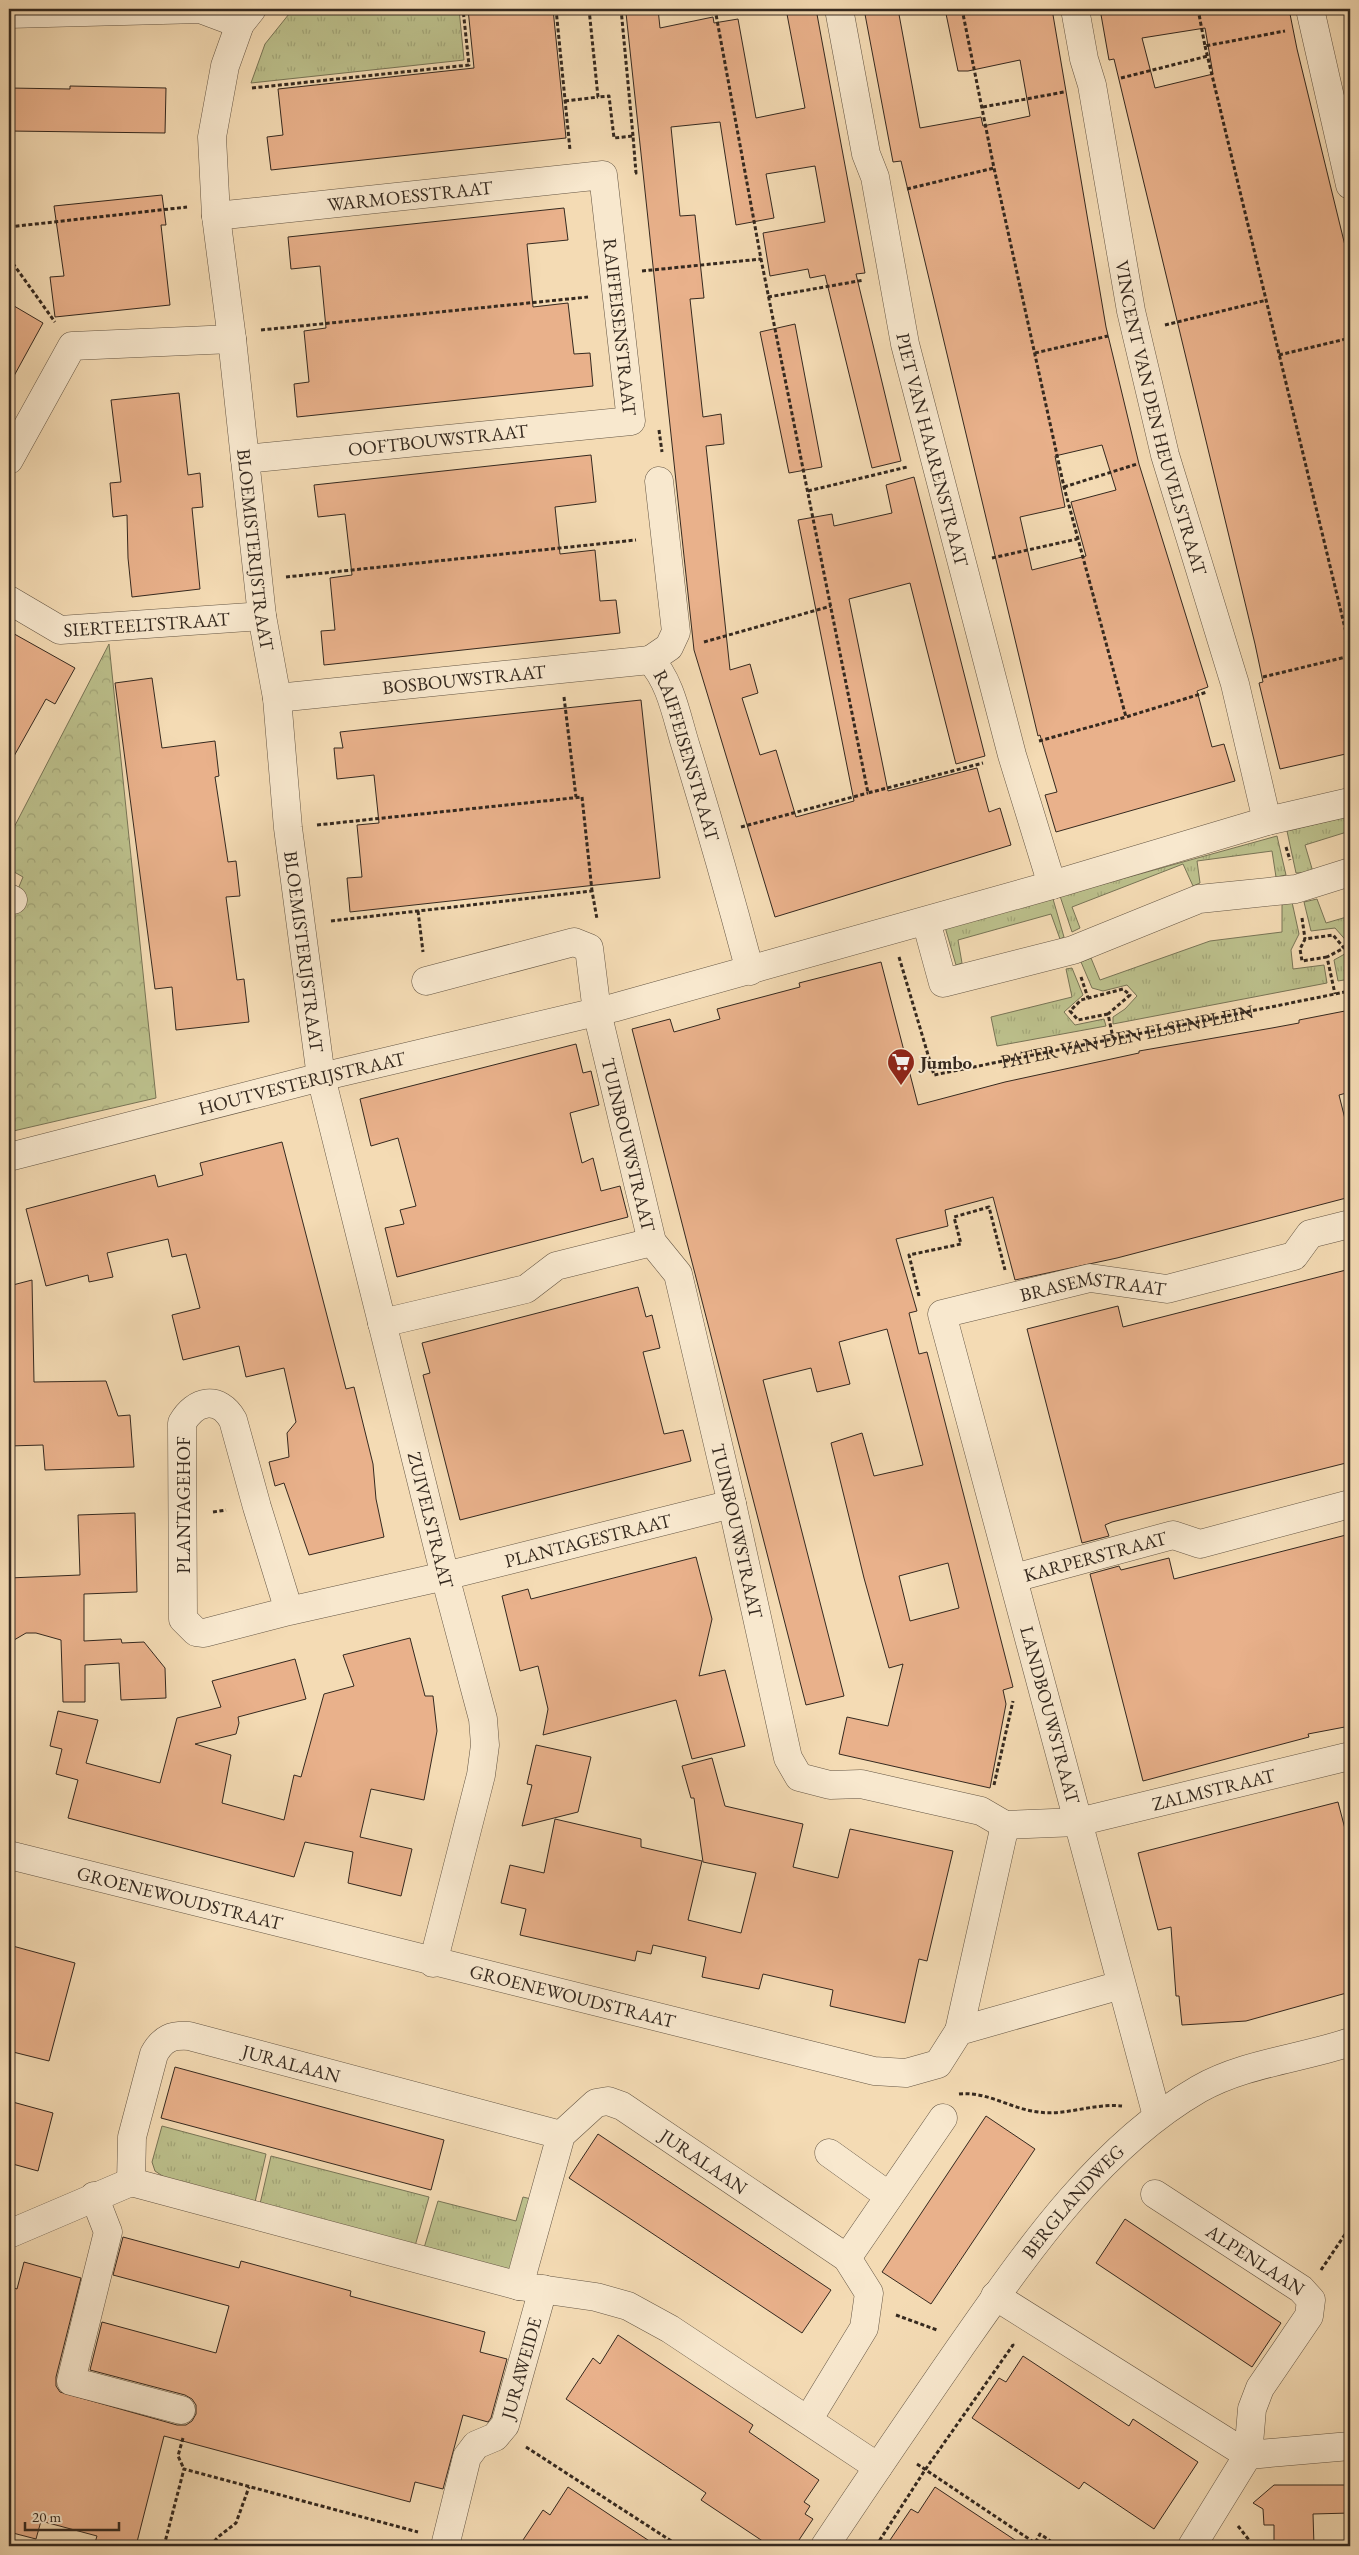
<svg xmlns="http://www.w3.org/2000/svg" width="1359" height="2555" viewBox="0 0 1359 2555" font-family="'EB Garamond',serif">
	<defs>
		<pattern id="grass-tufts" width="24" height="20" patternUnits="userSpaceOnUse" patternTransform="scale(1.25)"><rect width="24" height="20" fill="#bcc08c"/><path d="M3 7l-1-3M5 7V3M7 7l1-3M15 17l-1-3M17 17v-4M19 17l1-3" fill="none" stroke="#a2a578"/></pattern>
		<pattern id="park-crowns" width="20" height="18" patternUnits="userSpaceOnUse" patternTransform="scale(1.25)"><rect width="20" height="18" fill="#bcc08c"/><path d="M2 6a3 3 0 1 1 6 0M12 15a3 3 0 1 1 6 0" fill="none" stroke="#a2a578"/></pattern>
	</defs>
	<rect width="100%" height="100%" fill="#f4dbb4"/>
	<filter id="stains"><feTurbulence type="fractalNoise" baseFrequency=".004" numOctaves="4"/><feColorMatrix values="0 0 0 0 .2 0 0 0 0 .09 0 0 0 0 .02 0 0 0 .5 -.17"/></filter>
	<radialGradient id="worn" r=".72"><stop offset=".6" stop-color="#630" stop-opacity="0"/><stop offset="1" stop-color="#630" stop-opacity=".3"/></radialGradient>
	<!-- grass -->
	<g fill="url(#grass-tufts)" stroke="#787456">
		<path d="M293,9H459L464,60L251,83L265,44Z"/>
		<path d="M1350,816V831L1305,845L1313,872L1296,873L1287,831Z"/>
		<path d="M1277,836L1286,875L1276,877L1272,851L1197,861L1200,883L1193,886L1183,864L1072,907L1080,928L1072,932L1060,896Z"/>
		<path d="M1053,899L1064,937L1060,939L1051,914L958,940L962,963L956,965L945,927Z"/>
		<path d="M1317,899L1326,923L1350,916V945L1335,928L1311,931L1304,902Z"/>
		<path d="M1292,902L1299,934L1291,950L1293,969L1324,965L1327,983L1113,1024V1017L1125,1009L1137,996L1127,985L1103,991L1092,988L1081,962L1091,958L1100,980L1210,941L1282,932V905Z"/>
		<path d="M1350,951V979L1338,981L1334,960Z"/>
		<path d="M1072,968L1083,995L1064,1012L1075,1025L1104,1019L1106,1026L997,1046L991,1017L1072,997L1066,969Z"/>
		<path d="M162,2126L266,2154L255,2202L164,2177L155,2171L152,2162Z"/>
		<path d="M271,2156L429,2197L415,2246L260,2204Z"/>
		<path d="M523,2197L531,2199L512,2270L424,2248L438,2201L516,2221Z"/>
	</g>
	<!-- park -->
	<path fill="url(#park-crowns)" stroke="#787456" d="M109,644L156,1098L9,1132V905L11,906L23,877L9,869V837Z"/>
	<!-- building -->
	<g fill="#e9b18b" stroke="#35291f" fill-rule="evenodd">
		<path d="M468,9H553L566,138L271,170L267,137L283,135L278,89L474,68Z"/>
		<path d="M658,9L660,28L713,17L714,23L738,19L756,118L805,108L786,9H816L865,273L856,274L901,461L872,468L825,275L810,278L808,269L770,276L763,233L825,222L815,166L766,174L774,218L736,225L720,122L671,127L680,216L695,215L704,298L690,299L703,417L721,414L724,444L706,446L730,670L750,664L758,693L742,698L760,755L776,750L796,817L854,801L798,520L832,514L834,526L892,513L886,485L914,477L985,756L956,764L910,583L849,599L888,791L977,768L989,812L1000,808L1011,845L775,917L694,650L626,13Z"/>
		<path d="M864,9H898L920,128L981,117L983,126L1030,116L1020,60L968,71H958L945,9H1052L1106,327L1139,464L1208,687L1197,691L1212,747L1224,744L1235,781L1056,832L1045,795L1057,792L1040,735L1038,736L901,161L893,162ZM1102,445L1116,490L1071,502L1086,556L1032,570L1020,517L1065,507L1055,456Z"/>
		<path d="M1100,9H1289L1297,49L1350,266V753L1280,769L1259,683L1263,682L1255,644L1114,59L1109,60ZM1205,28L1213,74L1155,88L1142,38Z"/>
		<path d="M70,86L166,88L165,133L9,131V88L70,89Z"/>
		<path d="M162,195L166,225H161L170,305L55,317L50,277L64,276L54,206Z"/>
		<path d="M564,208L568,240L527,244L533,307L568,303L574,354L590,353L593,386L297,417L294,384L309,382L304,331L326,328L320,266L291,269L288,237Z"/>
		<path d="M9,303L43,323L9,385Z"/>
		<path d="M795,324L822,467L789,473L760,332Z"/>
		<path d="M179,393L188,475L200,473L203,507L192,508L200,589L132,597L128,558L127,515L113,517L110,483L121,482L111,400Z"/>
		<path d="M591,455L596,502L555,507L560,554L595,550L600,601L616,600L620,633L324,665L321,631L335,630L330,578L352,575L345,514L318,517L314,485Z"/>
		<path d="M9,631L75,668L55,704L46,699L9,765Z"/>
		<path d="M152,678L162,748L215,741L219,776L215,777L228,862L236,861L240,896L226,897L237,980L244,979L249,1022L176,1030L172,987L155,989L115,683Z"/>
		<path d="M641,700L660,878L350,912L347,878L362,877L357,825L379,823L374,775L337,779L334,748H343L340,732Z"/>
		<path d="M881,962L918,1105L1005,1082L1139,1053V1051L1272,1028L1299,1023V1020L1350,1010V1092L1339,1095L1350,1139V1197L1117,1258L1015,1280L993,1197L945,1210L948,1226L896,1239L917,1311L909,1313L919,1354L927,1352L1013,1687L1003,1690L1006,1704L990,1788L839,1754L847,1717L888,1726L903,1664L889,1668L864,1578L831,1443L862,1433L874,1476L923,1465L887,1329L839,1342L850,1384L817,1392L811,1368L763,1380L844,1696L806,1705L632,1029L670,1019L674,1032L720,1019L717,1009L800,987L799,983ZM948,1563L959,1608L910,1621L899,1576Z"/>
		<path d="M576,1044L583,1073L591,1071L599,1105L570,1113L582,1163L593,1158L601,1191L620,1186L628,1217L397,1277L385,1228L404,1224L400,1210L416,1206L398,1138L371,1146L360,1099Z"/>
		<path d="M282,1142L346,1389L354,1387L373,1464L376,1499L384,1537L309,1555L284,1483L275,1486L269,1462L289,1457L287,1433L296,1422L284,1368L246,1377L239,1346L183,1360L172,1315L200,1308L186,1254L172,1257L168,1239L107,1253L113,1277L89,1282L88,1275L46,1286L26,1209L155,1175L158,1187L203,1175L200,1163Z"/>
		<path d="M1350,1269V1462L1112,1522L1105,1525L1109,1536L1082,1543L1027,1329L1118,1306L1123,1327Z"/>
		<path d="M32,1280L34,1382L106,1381L118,1416L130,1415L134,1467L45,1470L43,1445L9,1446V1286Z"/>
		<path d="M638,1287L646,1317L652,1315L660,1348L643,1352L664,1434L683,1430L691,1461L460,1520L423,1375L430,1373L422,1343Z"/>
		<path d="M135,1513L137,1592L84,1594V1641L121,1639L122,1643L144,1642L165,1668L166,1698L121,1700L119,1663L85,1665V1702H63L61,1640L36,1633H26L9,1643V1578L80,1575L78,1515Z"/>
		<path d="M1350,1534V1726L1308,1734L1309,1737L1143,1781L1090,1574L1119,1566L1121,1570L1169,1558L1174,1579Z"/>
		<path d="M696,1557L712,1619L699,1676L725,1670L745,1746L692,1759L676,1700L543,1735L548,1709L538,1666L520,1671L502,1596L528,1589L531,1599Z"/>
		<path d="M410,1638L425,1696H433L437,1731L424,1800L371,1789L360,1837L412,1849L401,1896L348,1883L353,1852L305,1842L294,1877L68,1818L78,1780L56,1774L62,1749L50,1746L58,1711L98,1720L86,1763L160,1783L177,1718L221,1707L212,1681L295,1659L306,1699L238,1717L239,1723L236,1734L195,1744L231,1755L222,1803L284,1820L294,1775L301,1777L324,1694L354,1686L343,1655Z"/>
		<path d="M536,1745L591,1757L578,1812L522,1826L532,1785L527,1784Z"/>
		<path d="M712,1758L725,1806L803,1824L793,1867L838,1878L850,1829L953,1851L927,1961L919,1959L905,2023L830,2006L833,1990L763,1974L759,1989L702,1977L706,1957L653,1945L651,1954L637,1951L635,1961L520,1935L526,1909L501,1903L510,1865L544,1873L555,1819L641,1839V1847L702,1861L688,1920L741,1933L756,1873L703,1862L694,1798H691L682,1766Z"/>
		<path d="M1338,1802L1350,1848V1992L1246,2021L1182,2025L1179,1996H1176L1171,1927L1158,1930L1138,1853Z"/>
		<path d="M9,1945L75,1963L49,2061L9,2051Z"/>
		<path d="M175,2067L444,2140L431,2190L161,2118Z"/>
		<path d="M9,2101L53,2113L38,2171L9,2163Z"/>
		<path d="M986,2116L1035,2149L931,2304L882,2272Z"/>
		<path d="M598,2134L831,2290L802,2333L569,2178Z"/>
		<path d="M1125,2219L1281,2323L1252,2367L1096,2263Z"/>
		<path d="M123,2237L239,2268L241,2261L351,2291L350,2296L485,2332L480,2352L507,2359L491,2418L488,2422L463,2415L443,2489L415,2482L410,2502L164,2436L136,2546H94L97,2536L41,2521L36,2539L9,2532V2286L17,2289L24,2262L81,2278L56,2377V2386L60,2392L177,2425H186L192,2421L196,2414V2405L192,2399L185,2395L90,2370L102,2322L216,2353L229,2306L113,2275Z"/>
		<path d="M618,2335L753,2425L749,2432L819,2480L804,2502L810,2506L805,2514L813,2519L795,2546H770L701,2500L706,2493L566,2399L593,2358L600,2364Z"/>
		<path d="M1023,2356L1129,2426L1133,2419L1198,2462L1154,2529L1084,2482L1079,2489L972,2418L999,2378L1006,2382Z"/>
		<path d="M1274,2485H1350V2513L1313,2514L1314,2546H1274V2525H1264L1263,2509L1253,2503Z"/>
		<path d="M568,2487L616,2519L657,2546H519L543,2510L550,2515Z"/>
		<path d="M935,2487L965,2507L1024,2546H886L911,2509L918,2513Z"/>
	</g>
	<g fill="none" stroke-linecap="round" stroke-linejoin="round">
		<!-- minor casing -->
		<g stroke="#655644" stroke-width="29">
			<g id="minor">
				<path id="s2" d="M252,9L240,24L225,66L212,137L216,216L232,339L262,616L277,698L288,828L321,1077L445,1576L483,1719L485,1745L481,1775L433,1963"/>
				<path id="s3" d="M839,9L866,154L875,177L905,344L1012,755L1052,885"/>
				<path id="s4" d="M1075,9L1084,59L1092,85L1131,311L1165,455L1235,684L1267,821"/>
				<path d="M1310,9L1350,185"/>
				<path d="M9,14L200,9L240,24"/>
				<path id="s5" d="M216,216L603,175L631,421L245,459"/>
				<path d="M9,460L72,346L232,339"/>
				<path id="s6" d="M659,481L676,632L669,647L650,660C671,681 677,719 686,747C709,822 730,896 750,971"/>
				<path id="s7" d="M9,600L60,630L262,616"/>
				<path id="s8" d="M277,698L650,660"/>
				<path d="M9,898L13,900"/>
				<path d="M926,921L943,983L1073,950L1199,899L1296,889L1350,872"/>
				<path id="s9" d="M426,981L574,942L589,948L597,1012L652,1242L678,1274L732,1504L788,1758L799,1777L830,1785L861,1784L981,1811L1005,1825L1078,1822L1350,1756"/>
				<path id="s10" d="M9,1157L321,1077L613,1008L1052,885L1267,821L1350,802"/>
				<path d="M382,1323L526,1289L556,1266L652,1242"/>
				<path id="s11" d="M1014,1578L1173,1535L1200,1544L1350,1504"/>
				<path id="s12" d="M289,1611L204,1633L196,1632L183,1619L182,1423C195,1400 219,1395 233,1420L257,1507L289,1611L445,1576L732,1504"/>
				<path id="s13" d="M9,1855L874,2071L906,2073L938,2064L959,2031L1121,1985"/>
				<path d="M959,2031L1005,1825"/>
				<path id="s14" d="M1157,2116L942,1314L1090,1278L1167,1289L1294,1256L1310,1234L1350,1224"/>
				<path d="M829,2153L889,2196"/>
				<path id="s15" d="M131,2182L132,2137L154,2054C163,2038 172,2035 189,2036L561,2135"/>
				<path id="s16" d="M1155,2194L1301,2289L1311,2300L1309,2316L1260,2388L1252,2409L1248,2455L1192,2546"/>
				<path d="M94,2196L108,2232L71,2381L181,2410"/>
				<path d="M9,2234L131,2182L519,2286L596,2297L628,2306L670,2329L878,2467"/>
				<path d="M847,2258L943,2118"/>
				<path id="s17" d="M519,2286L561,2135L596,2103L608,2101L622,2106L847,2258L869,2293L864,2328L808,2420"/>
				<path d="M995,2296L1248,2455L1350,2446"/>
				<path id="s18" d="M445,2546L467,2457L476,2445L495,2437L505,2425L543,2289"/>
				<path id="s19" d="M825,2546C869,2480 914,2414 959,2349C1025,2255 1097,2148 1199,2089C1245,2063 1300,2059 1350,2042"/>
			</g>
		</g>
		<!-- path -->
		<g stroke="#35291f" stroke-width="3" stroke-dasharray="4 2.5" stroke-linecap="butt">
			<path d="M556,9L570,150"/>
			<path d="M589,9L598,97L609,96L614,138L633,136L636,173H634"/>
			<path d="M621,9L633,136"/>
			<path d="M715,9L761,259L868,793L983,763"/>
			<path d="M962,9L994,168L1064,487L1126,717L1207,692"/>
			<path d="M1198,9L1205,46L1285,31"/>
			<path d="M1205,46L1350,649"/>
			<path d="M1121,78L1208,56"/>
			<path d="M252,88L469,65L463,9"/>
			<path d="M565,101L598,97"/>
			<path d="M983,107L1064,92"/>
			<path d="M907,189L994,168"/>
			<path d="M9,227L187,207"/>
			<path d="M9,258L55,322"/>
			<path d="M642,271L761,259"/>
			<path d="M768,297L864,280"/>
			<path d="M1165,325L1267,300"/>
			<path d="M261,330L588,297"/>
			<path d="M1035,353L1108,336"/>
			<path d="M1279,355L1350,338"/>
			<path d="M659,430L662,452"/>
			<path d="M1064,487L1137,464"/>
			<path d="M808,491L907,467"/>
			<path d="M992,558L1077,539"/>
			<path d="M286,577L636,540"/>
			<path d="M704,642L831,606"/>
			<path d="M1263,677L1350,656"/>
			<path d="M564,697L576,797"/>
			<path d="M1039,741L1126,717"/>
			<path d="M317,825L582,797L592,891"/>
			<path d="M741,827L868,793"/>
			<path d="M1286,847L1290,860"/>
			<path d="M418,911L423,952"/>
			<path d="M1302,918L1305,939"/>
			<path d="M331,921L592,891L597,919"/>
			<path id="s1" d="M899,957L934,1075L1350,991"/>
			<path d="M1327,957L1302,961L1300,949L1305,939L1333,935L1344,948L1327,957L1335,994"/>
			<path d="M1081,977L1088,998"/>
			<path d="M1108,1014L1078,1020L1070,1011L1081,1000L1123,989L1130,995L1108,1014L1113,1038"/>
			<path d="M919,1296L909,1255L961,1244L954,1217L989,1207L1005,1270"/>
			<path d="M213,1512L226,1510"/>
			<path d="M994,1785L1013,1701"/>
			<path d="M959,2094C987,2091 1011,2109 1038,2112C1066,2116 1093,2103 1122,2106"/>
			<path d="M1321,2270L1350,2227"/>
			<path d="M896,2315L937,2330"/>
			<path d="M183,2438L178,2456L184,2469"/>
			<path d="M526,2447L679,2546"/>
			<path d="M917,2464L1035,2543L1040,2534L1058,2546"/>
			<path d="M1238,2526L1249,2540V2546"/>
			<path d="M164,2546L184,2469L418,2532"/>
			<path d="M210,2546L218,2537L236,2523L249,2487"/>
			<path d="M876,2546L925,2470L1013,2345L1012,2342"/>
		</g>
		<!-- minor -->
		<use href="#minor" stroke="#f8e8ce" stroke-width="28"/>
	</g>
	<!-- icons -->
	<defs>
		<g id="supermarket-pin" transform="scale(1.4375)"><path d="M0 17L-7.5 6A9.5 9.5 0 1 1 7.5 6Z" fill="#8f2418" stroke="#f8e8ce"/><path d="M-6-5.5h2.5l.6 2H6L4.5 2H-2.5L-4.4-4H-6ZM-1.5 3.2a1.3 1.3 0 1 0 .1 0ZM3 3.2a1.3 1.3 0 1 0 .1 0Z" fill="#fff"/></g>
	</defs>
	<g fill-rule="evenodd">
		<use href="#supermarket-pin" x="901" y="1062"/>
	</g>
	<g text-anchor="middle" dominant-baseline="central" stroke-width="4" stroke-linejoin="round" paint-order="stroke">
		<!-- street labels -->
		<g font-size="19" fill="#35291f" stroke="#f8e8ce">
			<text stroke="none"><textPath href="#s5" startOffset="195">WARMOESSTRAAT</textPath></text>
			<text stroke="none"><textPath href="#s5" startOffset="542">RAIFFEISENSTRAAT</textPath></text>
			<text stroke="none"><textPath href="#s4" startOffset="418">VINCENT VAN DEN HEUVELSTRAAT</textPath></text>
			<text transform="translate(438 440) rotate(-6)">OOFTBOUWSTRAAT</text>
			<text stroke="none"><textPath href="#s3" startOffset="451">PIET VAN HAARENSTRAAT</textPath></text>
			<text stroke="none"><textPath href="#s2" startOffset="551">BLOEMISTERIJSTRAAT</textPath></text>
			<text stroke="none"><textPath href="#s7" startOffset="146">SIERTEELTSTRAAT</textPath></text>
			<text stroke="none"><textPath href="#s8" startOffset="188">BOSBOUWSTRAAT</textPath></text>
			<text stroke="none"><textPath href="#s6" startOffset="295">RAIFFEISENSTRAAT</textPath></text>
			<text stroke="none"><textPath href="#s2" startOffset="956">BLOEMISTERIJSTRAAT</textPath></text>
			<text stroke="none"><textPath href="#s1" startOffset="320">PATER VAN DEN ELSENPLEIN</textPath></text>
			<text stroke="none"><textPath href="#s10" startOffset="302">HOUTVESTERIJSTRAAT</textPath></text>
			<text stroke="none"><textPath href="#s9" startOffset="370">TUINBOUWSTRAAT</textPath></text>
			<text stroke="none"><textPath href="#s14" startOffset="985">BRASEMSTRAAT</textPath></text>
			<text transform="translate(183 1505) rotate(-90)">PLANTAGEHOF</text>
			<text stroke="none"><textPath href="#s2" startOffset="1539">ZUIVELSTRAAT</textPath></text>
			<text stroke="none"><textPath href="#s9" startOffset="775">TUINBOUWSTRAAT</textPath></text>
			<text stroke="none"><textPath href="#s12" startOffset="882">PLANTAGESTRAAT</textPath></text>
			<text stroke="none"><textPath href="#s11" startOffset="84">KARPERSTRAAT</textPath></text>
			<text transform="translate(1050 1715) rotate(75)">LANDBOUWSTRAAT</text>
			<text stroke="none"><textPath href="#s9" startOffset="1456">ZALMSTRAAT</textPath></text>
			<text stroke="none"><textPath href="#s13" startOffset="176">GROENEWOUDSTRAAT</textPath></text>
			<text stroke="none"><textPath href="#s13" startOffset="581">GROENEWOUDSTRAAT</textPath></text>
			<text stroke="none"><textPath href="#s15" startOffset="279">JURALAAN</textPath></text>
			<text stroke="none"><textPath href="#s17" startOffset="330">JURALAAN</textPath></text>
			<text stroke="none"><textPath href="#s19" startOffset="425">BERGLANDWEG</textPath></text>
			<text stroke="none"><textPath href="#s16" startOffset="120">ALPENLAAN</textPath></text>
			<text stroke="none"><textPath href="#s18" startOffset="202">JURAWEIDE</textPath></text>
		</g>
		<!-- poi labels -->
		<g font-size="19" font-weight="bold" fill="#35291f" stroke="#f8e8ce" text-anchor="start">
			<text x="920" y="1062">Jumbo</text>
		</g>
	</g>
	<!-- margin -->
	<rect width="1359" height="2555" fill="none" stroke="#f4dbb4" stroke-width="30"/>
	<rect x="10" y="10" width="1339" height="2535" fill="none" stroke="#35291f" stroke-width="2.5"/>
	<rect x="15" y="15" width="1329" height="2525" fill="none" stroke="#35291f"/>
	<!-- scale -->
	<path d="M25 2522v8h94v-8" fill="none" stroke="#35291f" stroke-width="2.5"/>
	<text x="32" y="2522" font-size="15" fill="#35291f" stroke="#f8e8ce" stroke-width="4" paint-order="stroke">20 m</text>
	<rect width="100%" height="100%" filter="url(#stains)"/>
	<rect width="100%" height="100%" fill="url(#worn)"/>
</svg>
